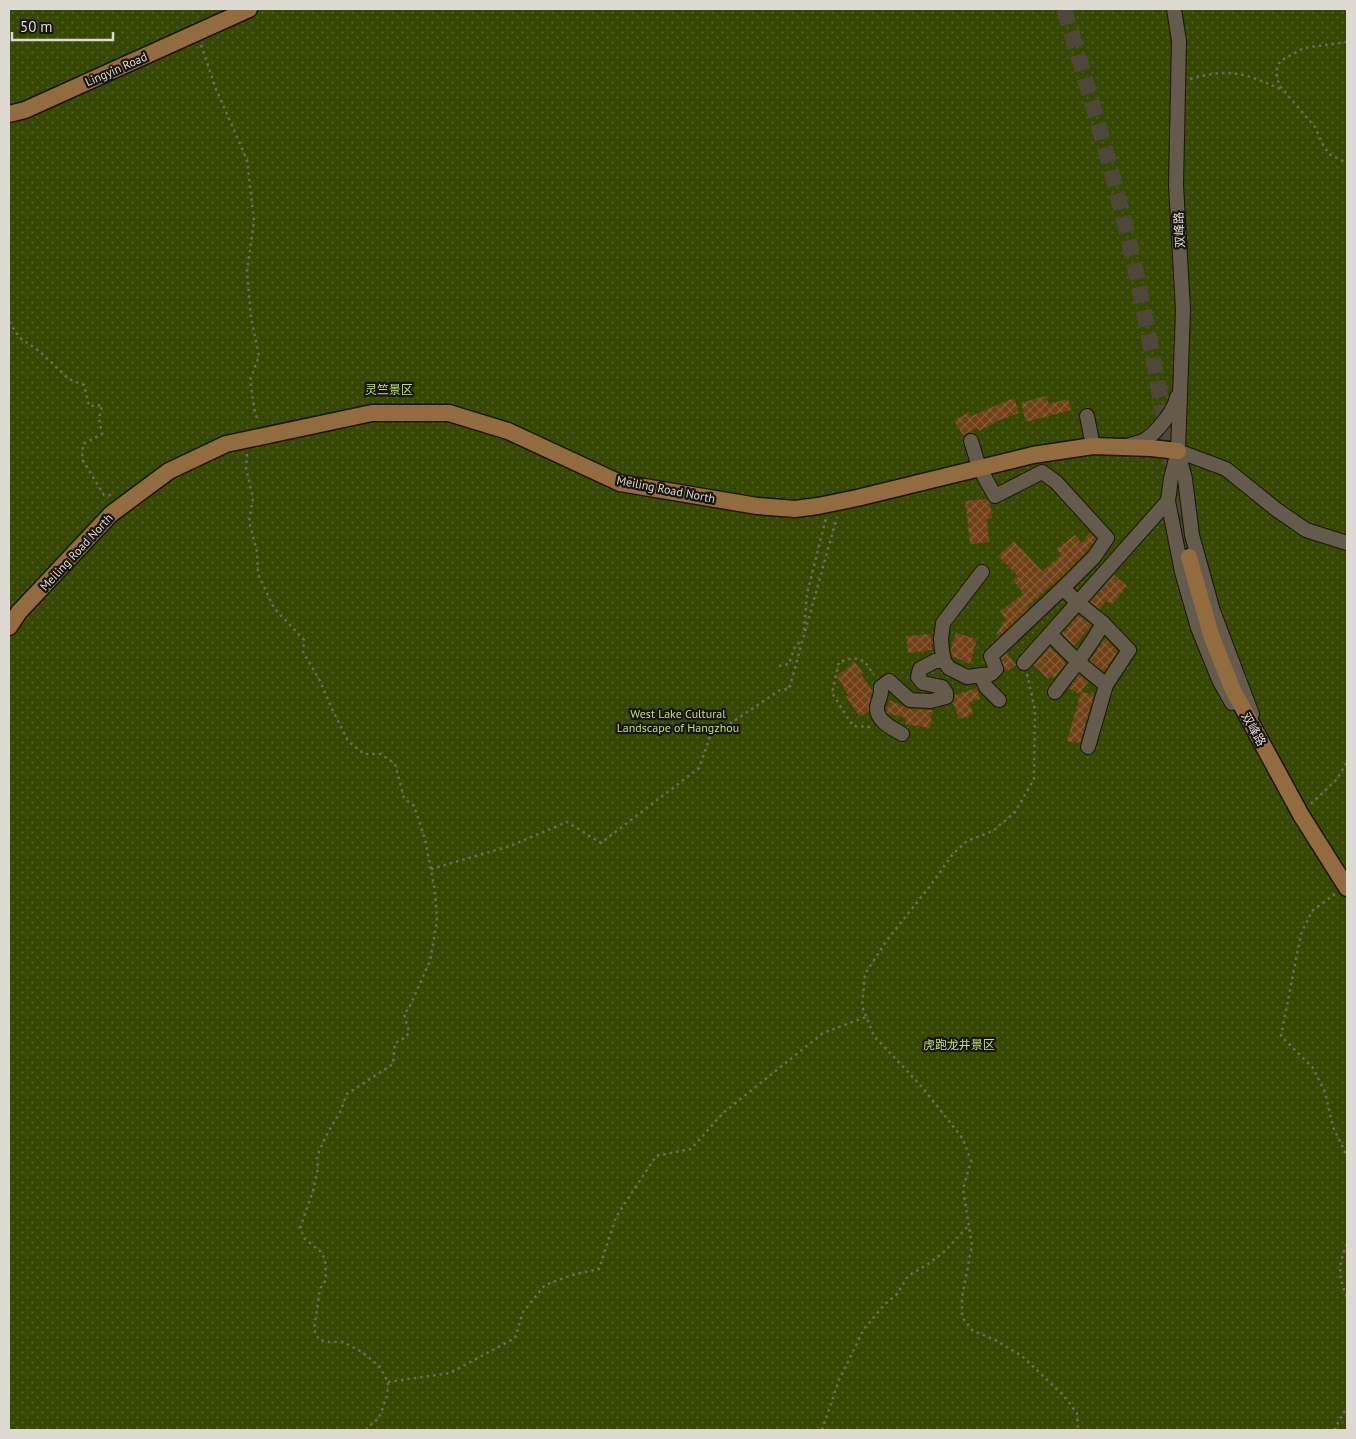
<svg xmlns="http://www.w3.org/2000/svg" width="1356" height="1439" viewBox="0 0 1356 1439" font-family="'PT Sans','Noto Sans SC',sans-serif">
	<defs>
		<pattern id="park-dots" width="8" height="8" patternUnits="userSpaceOnUse" patternTransform="scale(1.25)"><rect width="8" height="8" fill="#364804"/><path d="M2 2h.1M6 6h.1" fill="none" stroke="#536228" stroke-width="1.8" stroke-linecap="round"/></pattern>
		<pattern id="building-cross-hatch" width="8" height="8" patternUnits="userSpaceOnUse" patternTransform="scale(1.25)"><rect width="8" height="8" fill="#714017"/><path d="M0 0l8 8M0 8l8-8" fill="none" stroke="#855b38"/></pattern>
	</defs>
	<rect width="100%" height="100%" fill="#352d1f"/>
	<!-- park -->
	<rect fill="url(#park-dots)" x="9" y="9" width="1338" height="1421"/>
	<!-- building -->
	<g fill="url(#building-cross-hatch)">
		<path d="M1046,396L1049,404L1068,399L1071,410L1026,422L1021,403Z"/>
		<path d="M1014,398L1019,413L997,421L979,431L977,428L963,435L954,421L969,412L971,416Z"/>
		<path d="M987,499L990,503L992,518L987,519L989,542L970,544L965,501Z"/>
		<path d="M1090,532L1096,539L1087,551L1065,574L1026,607L1028,609L999,636L996,634L1006,620L1000,611L1024,594L1013,580L1018,576L998,556L1014,541L1042,571L1061,556L1057,549L1075,535L1082,544Z"/>
		<path d="M1114,575L1127,586L1112,604L1106,601L1100,609L1090,602Z"/>
		<path d="M1079,615L1092,625L1074,646L1062,634Z"/>
		<path d="M956,633L977,639L970,664L952,656L951,649Z"/>
		<path d="M931,634L932,650L908,653L906,636Z"/>
		<path d="M1105,638L1118,651L1104,672L1090,660Z"/>
		<path d="M1050,647L1066,663L1054,678L1051,676L1048,679L1034,665Z"/>
		<path d="M1007,653L1016,665L1006,672L1001,658Z"/>
		<path d="M855,662L863,673L861,674L872,690L869,711L860,717L846,697L848,695L837,676Z"/>
		<path d="M1079,674L1088,682L1079,694L1069,688Z"/>
		<path d="M977,688L980,699L969,702L973,714L959,719L953,702L955,695Z"/>
		<path d="M1081,692L1094,694L1080,743L1067,741Z"/>
		<path d="M890,700L909,709L932,710L930,728L905,724L906,718L887,713L886,710Z"/>
	</g>
	<g fill="none" stroke-linecap="round" stroke-linejoin="round">
		<!-- major-tunnel -->
		<path stroke="#4e473a" stroke-width="16" stroke-dasharray="16 8" stroke-linecap="butt" d="M1064,9C1092,100 1119,192 1139,286C1157,376 1173,467 1189,557"/>
		<!-- minor casing -->
		<g stroke="#1c1508" stroke-width="16">
			<g id="minor">
				<path d="M1174,9L1179,41L1176,185L1183,310L1178,451L1171,478L1168,501L1182,572L1198,628L1219,680L1232,703"/>
				<path d="M1087,416L1093,446"/>
				<path d="M971,441L979,467L995,496L1042,472L1056,482L1107,538L1094,557L1063,588"/>
				<path d="M1127,446C1132,444 1138,443 1143,441C1155,435 1175,410 1177,397"/>
				<path d="M1178,451L1226,469L1277,510L1306,530L1347,543"/>
				<path d="M1178,452L1185,479L1192,535L1213,611L1252,714"/>
				<path d="M982,572L943,623L941,639L942,651L944,661L949,668L967,677L991,674L996,669L991,656L1063,588L1077,602L1103,623C1090,648 1072,669 1055,692"/>
				<path d="M1050,634L1078,662L1106,685L1129,650L1103,623"/>
				<path d="M1024,663L1168,501"/>
				<path d="M981,675L986,687L999,700"/>
				<path d="M902,734C892,728 876,721 877,707C878,699 882,697 881,687L889,681L910,700L931,701L946,697V693L942,687L923,683L918,677L920,669L935,661H944"/>
				<path d="M1088,747L1106,685"/>
			</g>
		</g>
		<!-- major casing -->
		<g stroke="#1c1508" stroke-width="19">
			<g id="major">
				<path d="M9,114L25,110L249,9"/>
				<path d="M1189,557L1211,635L1232,688L1301,815L1347,888"/>
				<path d="M9,627L19,612L111,514L169,471L226,444L372,413H449L508,431L620,483L757,506L795,509L818,506L857,498L1033,455L1093,446L1151,448L1178,451"/>
			</g>
		</g>
		<!-- path -->
		<g stroke="#70695d" stroke-width="2.5" stroke-dasharray="2.5 4" stroke-linecap="butt">
			<path d="M1347,42L1304,48L1280,61L1276,72L1279,85L1315,127L1323,145L1329,154L1347,163"/>
			<path d="M201,45L216,89L247,160L254,221L247,271L251,318L259,356L250,380L255,413L259,422"/>
			<path d="M1190,79C1231,67 1246,74 1283,90"/>
			<path d="M9,322L20,338L39,351L69,379L84,385L89,406L102,405L99,418L102,434L83,444L82,459L104,495H111"/>
			<path d="M247,454L246,468L253,498L249,521L257,552L258,574L274,608L304,640L303,652L319,679L333,711L348,741L364,754H381L395,764L404,798L414,806L425,839L435,891L437,921L430,961L409,1008L404,1014L409,1032L406,1037L395,1043L393,1064L347,1094L340,1112L327,1134L317,1156L318,1168L313,1191L300,1228L305,1239L320,1251L325,1259L326,1280L320,1289L314,1329L319,1340L329,1342H343L362,1352L379,1366L388,1382L387,1396L379,1418L367,1428V1430"/>
			<path d="M804,630L807,594L826,518"/>
			<path d="M779,666L789,664L795,646L802,640"/>
			<path d="M1027,674L1035,710L1034,779L1015,812L993,831L967,841L953,854L930,886L887,940L865,974L862,1006L874,1036L923,1088L963,1139L971,1161L963,1189L972,1245L962,1297V1317L972,1330L995,1340L1022,1356L1063,1395L1077,1413L1078,1430"/>
			<path d="M870,727L853,726L832,693L839,662L853,658L864,661L874,675"/>
			<path d="M1311,804L1337,779L1347,762"/>
			<path d="M431,869L510,846L567,822L601,843L699,768L710,737L780,690L789,689L837,517"/>
			<path d="M1335,894L1312,911L1301,934L1281,1036L1313,1068L1325,1092L1333,1127L1347,1156"/>
			<path d="M1347,1244C1338,1265 1338,1276 1347,1297"/>
			<path d="M388,1382L450,1373L515,1338L523,1312L545,1285L572,1275L599,1269L616,1217L656,1156L691,1149L723,1113L823,1033L866,1017"/>
			<path d="M822,1430L839,1380L864,1329L884,1305L897,1294L908,1276L928,1264L945,1251L969,1225"/>
			<path d="M1334,1430L1347,1407"/>
		</g>
		<!-- minor -->
		<use href="#minor" stroke="#645b4c" stroke-width="14"/>
		<!-- major -->
		<use href="#major" stroke="#926b3f" stroke-width="16"/>
	</g>
	<g text-anchor="middle" dominant-baseline="central" stroke-width="4.5" stroke-linejoin="round" paint-order="stroke">
		<!-- street labels -->
		<g font-size="12" fill="#ded9d1" stroke="#19160f">
			<text transform="translate(116 69) rotate(-24)">Lingyin Road</text>
			<text transform="translate(1179 230) rotate(-93)">双峰路</text>
			<text transform="translate(666 489) rotate(11)">Meiling Road North</text>
			<text transform="translate(76 552) rotate(-47)">Meiling Road North</text>
			<text transform="translate(1254 729) rotate(61)">双峰路</text>
		</g>
		<!-- park labels -->
		<g font-size="12" fill="#bbde74" stroke="#19160f">
			<text x="389" y="389">灵竺景区</text>
			<text x="678" y="713">West Lake Cultural<tspan x="678" dy="14">Landscape of Hangzhou</tspan></text>
			<text x="959" y="1044">虎跑龙井景区</text>
		</g>
	</g>
	<!-- border -->
	<rect width="1356" height="1439" fill="none" stroke="#ded9d1" stroke-width="20"/>
	<!-- scale -->
	<path d="M12 32v8h101v-8" fill="none" stroke="#ded9d1" stroke-width="2.5"/>
	<text x="20" y="32" font-size="15" fill="#ded9d1" stroke="#19160f" stroke-width="4" paint-order="stroke">50 m</text>
</svg>
